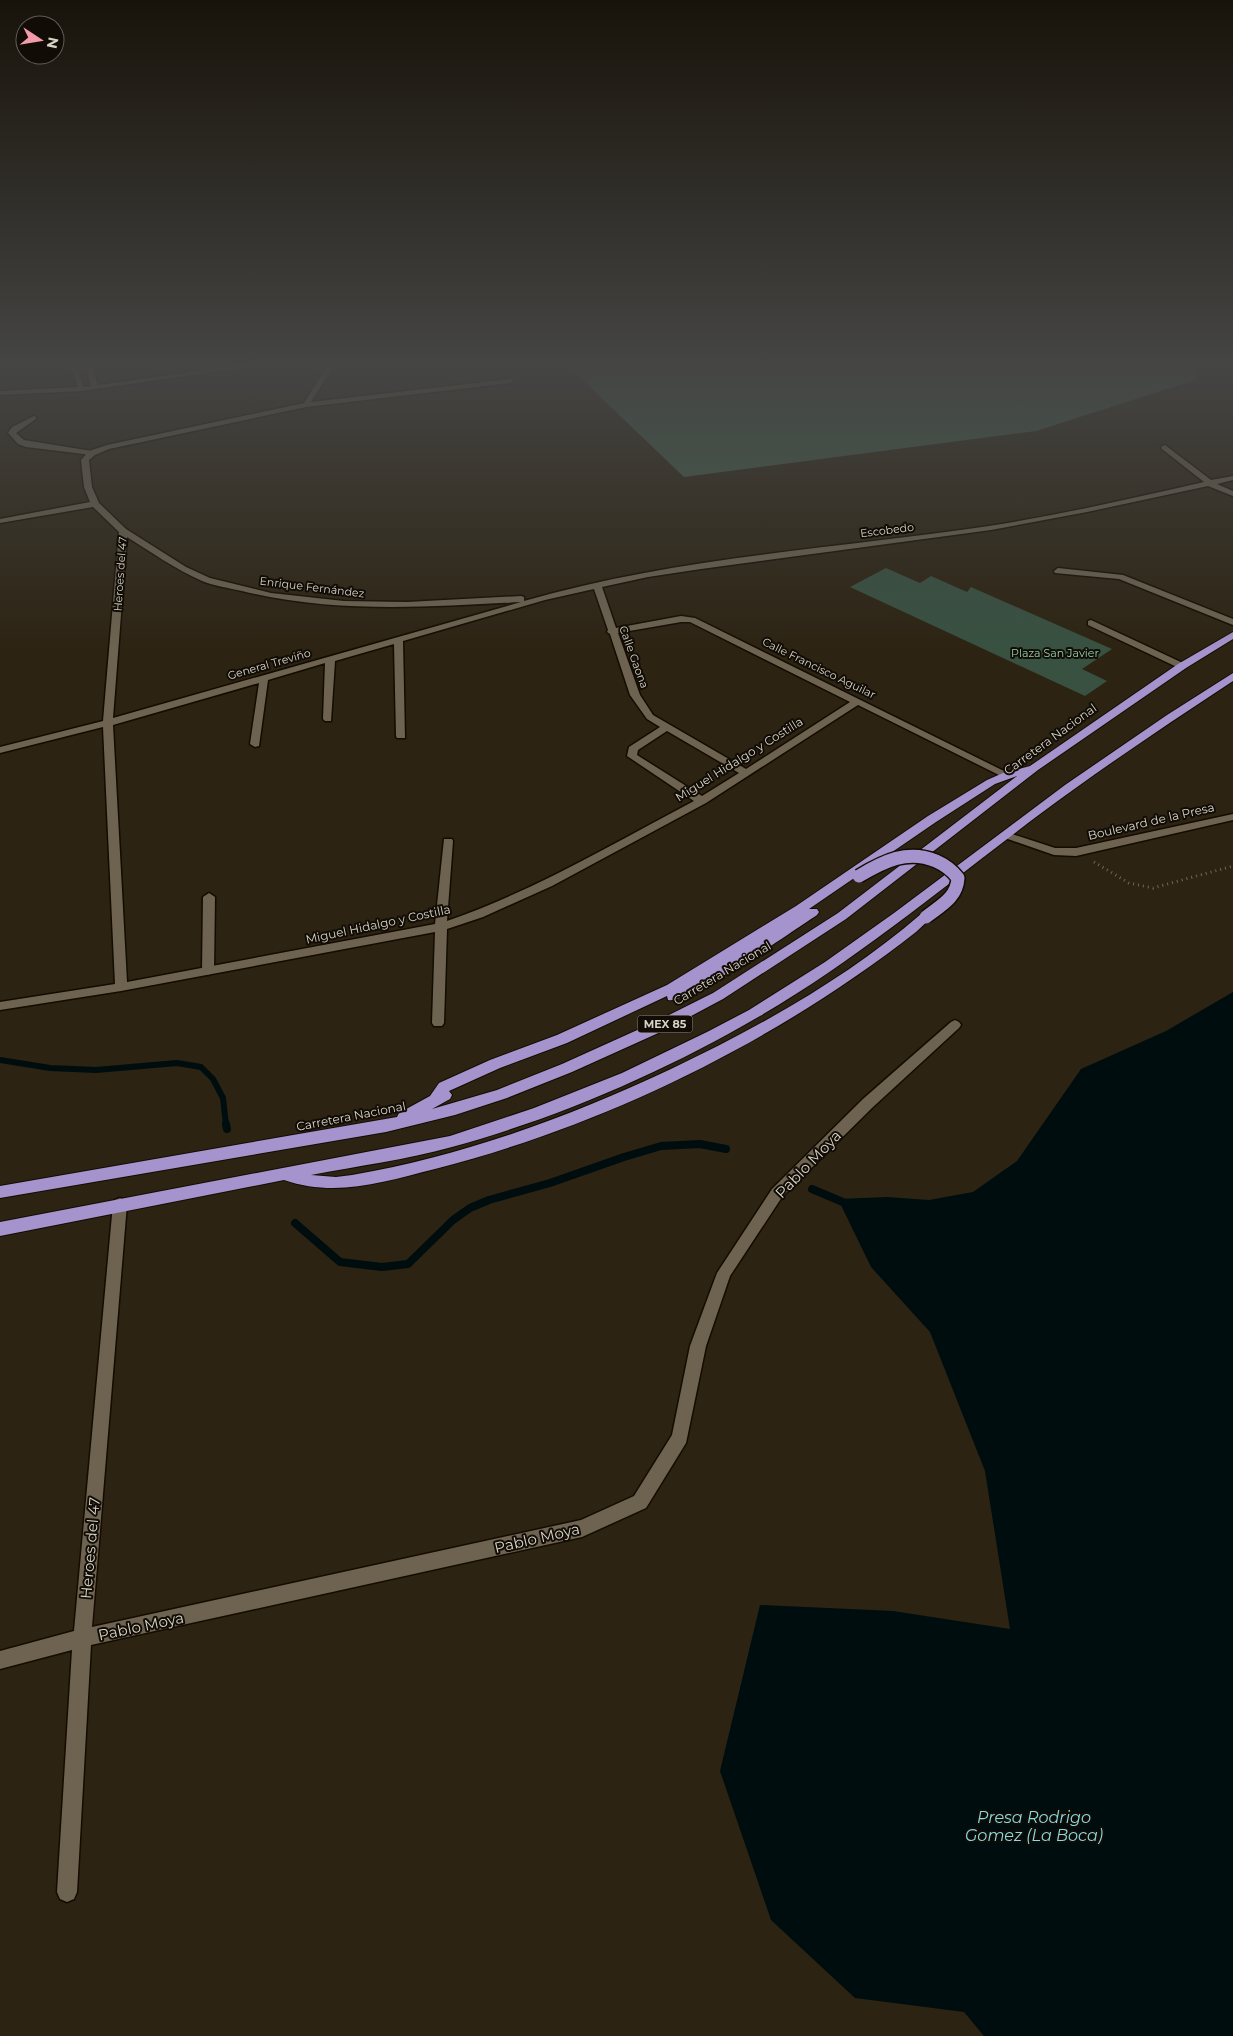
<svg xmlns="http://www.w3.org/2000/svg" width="1233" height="2036" viewBox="0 0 1233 2036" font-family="Montserrat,sans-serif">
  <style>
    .green { fill: #385141 }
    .forest { fill: #43634f }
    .water { fill: #000d0f }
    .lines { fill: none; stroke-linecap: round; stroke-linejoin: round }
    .stream-far1 { stroke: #000d0f; stroke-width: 6 }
    .stream { stroke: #000d0f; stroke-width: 8 }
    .service-casing { stroke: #140c00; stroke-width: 3 }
    .minor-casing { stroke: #140c00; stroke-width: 3 }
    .trunk-casing { stroke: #140c00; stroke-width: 2 }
    .path { stroke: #706859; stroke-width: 3; stroke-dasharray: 1 4; stroke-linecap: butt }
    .service { fill: #6d6350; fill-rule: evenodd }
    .minor { fill: #6d6350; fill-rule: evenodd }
    .trunk { fill: #a493cc; fill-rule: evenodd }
    .trunk-bridge-casing { stroke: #140c00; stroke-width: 16; stroke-linecap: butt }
    .trunk-bridge { stroke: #a493cc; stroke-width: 13 }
    .labels { text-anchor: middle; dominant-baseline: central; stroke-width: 4; stroke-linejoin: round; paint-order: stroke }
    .far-street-label { font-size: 11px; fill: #d8d2c7; stroke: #110d06 }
    .far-park-label { font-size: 11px; fill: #94cfa9; stroke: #110d06 }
    .shield { fill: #110d06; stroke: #9c978d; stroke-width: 1 }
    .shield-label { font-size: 11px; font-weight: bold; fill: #d8d2c7 }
    .street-label { font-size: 12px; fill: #d8d2c7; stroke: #110d06 }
    .near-street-label { font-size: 15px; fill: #d8d2c7; stroke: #110d06 }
    .near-water-label { font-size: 16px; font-style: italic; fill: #8adbe4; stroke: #110d06 }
  </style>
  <rect width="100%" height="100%" fill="#2c2312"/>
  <path class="green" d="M886 568 920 583 931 576 967 592 971 587 1112 649 1082 669 1107 681 1085 696 850 587Z"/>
  <path class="forest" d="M568 366H1198L1195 380 1036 431 684 477Z"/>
  <path class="water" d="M1233 992V2036H984L964 2012 855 1998 771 1920 720 1771 760 1605 893 1611 1010 1629 985 1471 930 1332 871 1267 838 1199 887 1197 929 1200 973 1192 1017 1161 1081 1069 1166 1031Z"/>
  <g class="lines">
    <path class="stream-far1" d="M0 1060 50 1068 96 1070 177 1063 201 1067 213 1079 223 1098 226 1125"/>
    <path class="stream" d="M226 1124 227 1129
      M812 1189 845 1203
      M295 1223 340 1262 382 1267 408 1264 453 1220 470 1208 489 1200 550 1183 624 1157 661 1146 700 1144 726 1149"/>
    <defs>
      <path id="service" d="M34 416 36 417V419L16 433 24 440 92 451 96 453 92 455 26 447 18 444 8 433 12 427Z
        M1058 568 1123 575 1233 619V625L1119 579 1055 573 1054 571Z
        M1091 620 1185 664 1187 666 1185 668H1179L1088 625V621Z
        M1233 814V820L1076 856 1054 855 1002 837 1001 835 1006 832 1055 848H1076Z
        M209 893 215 897 214 971 208 975 202 971 203 897Z"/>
      <path id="minor" d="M70 366H76L84 387 91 386 85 366H91L98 385 234 366H255L82 391 0 395V391L78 387Z
        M327 366H334L311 402 511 379 514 381 511 383 306 407 109 449 95 455 89 460 92 487 99 503 126 529 186 567 210 578 271 593 344 601 407 602 521 596 524 597V601C675 557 834 549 989 526 1061 515 1133 498 1204 482L1162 449 1161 447 1165 445 1211 480 1233 476V480L1217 484 1233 491V496L1208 486 1087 512 991 530 701 569 648 577 602 587 616 628 681 616 695 618 1012 775 1007 778 1003 777 858 705 706 803 552 886 483 917 447 929 444 1023 442 1026H434L432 1023 435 932 121 991 0 1010V1002L115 984 103 727 0 753V747L103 721 119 532 93 507 0 523V519L90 502 84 487 81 460 89 451 107 445 304 403ZM127 537C151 552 175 569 202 581 214 586 229 588 242 591 334 614 428 607 521 602L113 718ZM594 589 608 630 607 632 610 634 630 695 647 719 660 727 629 747 627 756 694 801C614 843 534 891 447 921L453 841 452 839H444L435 924 127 982 113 725 259 683 250 744 255 747 259 746 268 680 325 663 323 719 325 721H331L335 661 394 644 396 736 397 738H405L403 641 545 600ZM681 622H690L850 702 746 769 653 715 640 695 618 633ZM667 731 739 773 702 796 637 755 638 750Z
        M955 1020 959 1022 961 1025 959 1028 873 1107 782 1197 730 1276 706 1346 686 1443 646 1508 582 1537 91 1645 77 1892 74 1899 67 1902 60 1899 57 1892 72 1650 0 1669V1651L74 1631 113 1204 115 1200 120 1198 125 1200 127 1204 92 1627 581 1520 634 1496 672 1435 690 1346 717 1273 772 1189 863 1099 951 1022Z"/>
      <path id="trunk" d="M1233 632V639L1186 668 1038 770 846 919 723 999 665 1030 572 1072 507 1098 455 1115 386 1132 0 1198V1186L397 1117 399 1113 430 1096 439 1083 490 1060 557 1035 667 985 796 906 928 816 987 780 1003 773 1030 766 1178 664ZM1017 776 838 913 713 993 655 1022 562 1064 497 1090 432 1109 450 1099 452 1095 449 1091 500 1068 567 1043 667 996 668 1000C685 1006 796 929 817 915L819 912 817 909H809L936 822 995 784Z
        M1233 673V681C1168 724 1103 767 1040 814 948 883 859 958 760 1016 664 1072 558 1118 452 1147 406 1160 357 1166 311 1175L336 1177 352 1175C463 1156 569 1117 671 1069 759 1027 847 978 921 914H931L932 917 916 932C777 1041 606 1125 435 1169 383 1182 336 1198 284 1180L0 1236V1222L450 1136 534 1108 622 1073 707 1032 749 1010 825 962 894 913 1065 785 1167 715Z"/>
    </defs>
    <use href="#service" class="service-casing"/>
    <use href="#minor" class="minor-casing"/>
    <use href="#trunk" class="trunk-casing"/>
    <path class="path" d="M1094 862 1129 883 1153 888 1233 866"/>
    <use href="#service" class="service"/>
    <use href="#minor" class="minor"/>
    <use href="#trunk" class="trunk"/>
    <defs>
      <path id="trunk-bridge" d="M859 876C884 861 908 849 936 861 945 865 952 870 958 878 957 898 940 906 926 917"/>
    </defs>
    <use href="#trunk-bridge" class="trunk-bridge-casing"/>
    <use href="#trunk-bridge" class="trunk-bridge"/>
  </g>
  <linearGradient id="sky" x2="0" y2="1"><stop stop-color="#18130a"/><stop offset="0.56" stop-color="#454544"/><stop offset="1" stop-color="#454544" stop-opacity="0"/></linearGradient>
  <rect width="1233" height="652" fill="url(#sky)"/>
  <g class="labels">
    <g class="far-street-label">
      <text transform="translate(887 530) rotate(-7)">Escobedo</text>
      <text transform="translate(120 574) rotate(-86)">Heroes del 47</text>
      <text transform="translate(312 587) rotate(7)">Enrique Fernández</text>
      <text transform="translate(634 657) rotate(70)">Calle Gaona</text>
      <text transform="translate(269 664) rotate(-16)">General Treviño</text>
      <text transform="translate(819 668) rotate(26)">Calle Francisco Aguilar</text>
    </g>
    <g class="far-park-label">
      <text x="1055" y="653">Plaza San Javier</text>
    </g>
    <rect class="shield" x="637.5" y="1015.5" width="55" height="17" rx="4"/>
    <g class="shield-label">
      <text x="665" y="1024">MEX 85</text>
    </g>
    <g class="street-label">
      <text transform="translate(1050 739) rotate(-36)">Carretera Nacional</text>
      <text transform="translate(739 759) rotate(-32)">Miguel Hidalgo y Costilla</text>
      <text transform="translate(1151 821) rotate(-13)">Boulevard de la Presa</text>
      <text transform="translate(378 924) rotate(-12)">Miguel Hidalgo y Costilla</text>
      <text transform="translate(722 973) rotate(-31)">Carretera Nacional</text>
      <text transform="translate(351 1116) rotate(-11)">Carretera Nacional</text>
    </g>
    <g class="near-street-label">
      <text transform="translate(808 1164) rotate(-46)">Pablo Moya</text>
      <text transform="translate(537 1538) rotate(-13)">Pablo Moya</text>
      <text transform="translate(90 1548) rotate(-85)">Heroes del 47</text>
      <text transform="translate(141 1626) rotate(-12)">Pablo Moya</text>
    </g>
    <g class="near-water-label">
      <text x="1034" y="1817">Presa Rodrigo<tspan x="1034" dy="18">Gomez (La Boca)</tspan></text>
    </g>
  </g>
  <g transform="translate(40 40) rotate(102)"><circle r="24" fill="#110d06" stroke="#615c53"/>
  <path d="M0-4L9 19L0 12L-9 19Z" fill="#f39aab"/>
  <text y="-8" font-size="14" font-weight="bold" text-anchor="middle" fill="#d8d2c7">N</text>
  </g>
</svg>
